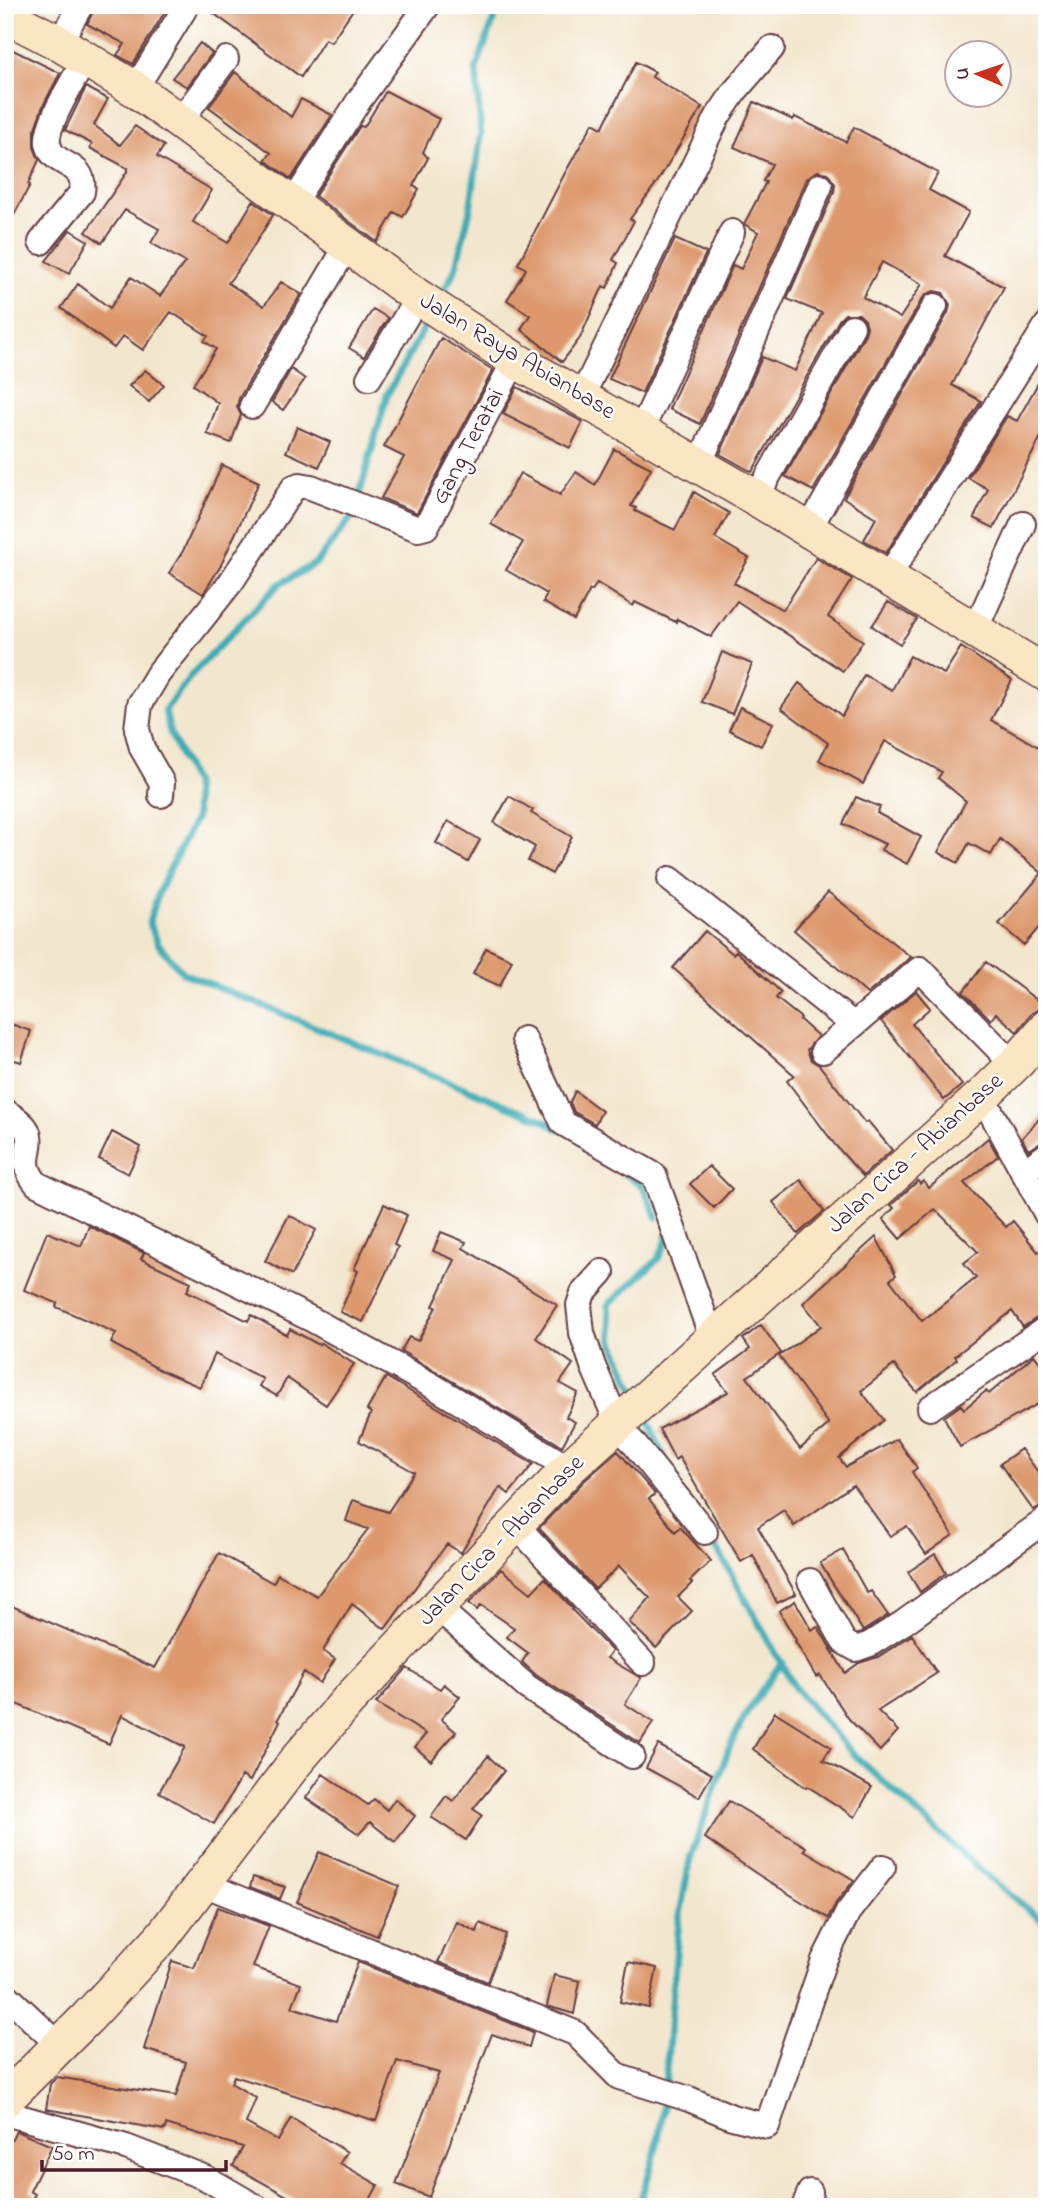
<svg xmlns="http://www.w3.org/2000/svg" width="1052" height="2212" viewBox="0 0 1052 2212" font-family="'Indie Flower',sans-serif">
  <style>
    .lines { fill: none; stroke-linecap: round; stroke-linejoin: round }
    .stream { stroke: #3bacb5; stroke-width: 7 }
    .building { fill: #dd996d; fill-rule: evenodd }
    .street-casing { stroke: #633d43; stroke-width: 28 }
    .secondary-casing { stroke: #633d43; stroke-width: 38 }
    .street { stroke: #fff; stroke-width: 24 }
    .secondary { stroke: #fbe6c4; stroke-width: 35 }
    .labels { text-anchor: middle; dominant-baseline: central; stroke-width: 5; stroke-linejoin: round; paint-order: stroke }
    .street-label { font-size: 24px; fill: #4a1f2b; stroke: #fff }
  </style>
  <rect width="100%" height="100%" fill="#fff"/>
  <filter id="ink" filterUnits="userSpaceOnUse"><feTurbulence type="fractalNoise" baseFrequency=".0143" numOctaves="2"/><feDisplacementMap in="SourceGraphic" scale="14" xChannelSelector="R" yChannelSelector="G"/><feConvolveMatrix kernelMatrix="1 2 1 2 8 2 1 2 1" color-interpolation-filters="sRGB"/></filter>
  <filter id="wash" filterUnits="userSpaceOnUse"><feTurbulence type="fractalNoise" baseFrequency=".00686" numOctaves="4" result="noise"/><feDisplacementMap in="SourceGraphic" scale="28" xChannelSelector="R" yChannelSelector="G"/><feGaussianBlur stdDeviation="1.57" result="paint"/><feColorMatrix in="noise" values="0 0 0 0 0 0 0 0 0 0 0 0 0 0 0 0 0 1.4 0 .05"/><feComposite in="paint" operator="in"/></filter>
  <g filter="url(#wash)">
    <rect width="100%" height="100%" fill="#f3e6ce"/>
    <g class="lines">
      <path class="stream" d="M440 298 455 270 470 210 481 133 476 69 499 5
        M431 315 387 395 354 514 316 563 278 585 193 673 165 710 170 733 194 783 196 817 159 891 149 923 159 945 183 973 545 1121 557 1129
        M605 1161 642 1185 657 1217
        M637 1395 613 1342 608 1305 658 1259 667 1240 666 1237
        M644 1412 664 1457 677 1480
        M710 1536 795 1688 852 1753 979 1869 1047 1925
        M665 2086 679 1920 690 1859 729 1748 747 1712 782 1662
        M637 2207C652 2171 661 2136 664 2097"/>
    </g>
    <g id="blocks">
      <path class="building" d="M96 5H169L133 64 117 55 125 44 87 24Z
        M202 5H356L331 42 325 39 301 77Z
        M200 43 212 53 187 87 172 78Z
        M13 50 60 73 43 106 34 131V147L39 160 28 184 30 185 5 232V66Z
        M636 62 655 72 652 77 702 107 658 181 630 219 634 221 613 260 618 263 607 288 603 286 580 338 562 362 521 329 530 315 507 300 526 269 518 264 565 173 593 123 602 128Z
        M235 72 291 117 301 99 332 115 291 179 265 160 271 153 209 107Z
        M86 87 108 99 94 125 120 145 135 126 164 146 157 157 212 190 193 222 228 243 253 201 273 215 243 263 228 283 264 306 281 282 301 294 239 398 237 407 241 415 231 443 207 434 218 403 193 385 216 349 204 341 208 336 171 312 143 350 123 336 114 348 61 308 78 284 110 308 131 277 160 296 185 262 151 243 159 229 125 210 102 243 86 232 127 172V168L90 148 92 144 65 130Z
        M386 91 439 119 423 152 428 158 413 186 419 189 403 217 394 212 377 242 315 196 360 126 364 127Z
        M754 102 793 120 795 117 846 142 854 127 938 173 929 190 969 212 945 256 1004 287 952 385 981 401 886 553 864 540 876 518 844 498 948 313 950 305 943 293 934 291 927 294 922 299 813 491 785 476 865 334 867 327 865 320 859 314H845L839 320 752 472 720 454 762 357 795 371 822 313 787 299 834 192 835 184 827 173 818 171 811 175 806 180 700 424 669 409 733 265 741 269 758 232 744 224 766 182 763 181 772 164 734 147ZM882 262 922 284 900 318 863 297Z
        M70 230 88 241 69 274 46 261Z
        M675 239 706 253 642 393 609 379Z
        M373 309 388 318 364 357 349 348Z
        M441 338 493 370 417 513 381 498 404 457 384 447Z
        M1047 367V425L994 528 974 518 988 489 968 478 1007 416 1017 421Z
        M291 369 305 379 283 410 272 402Z
        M145 370 164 385 149 402 129 386Z
        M517 387 583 422 570 448 503 414Z
        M297 427 330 442 319 467 286 452Z
        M614 449 651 468 631 506 636 508 635 511 675 530 694 492 729 513 715 538 749 558 734 583 783 610 816 558 852 579 828 617 863 641 843 671 737 601 711 637 677 619 676 622 635 602 633 606 597 583 592 591 590 590 574 620 543 602 547 594 506 570 523 542 491 524 520 473 560 495 576 472 595 485Z
        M222 465 259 482 220 567 203 594 169 573 183 551Z
        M888 602 917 619 900 644 872 626Z
        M961 647 1012 680 991 720 1047 752V918L1024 945 999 924 1042 873 1000 839 991 855 969 843 958 863 938 852 966 801 938 778 942 772 885 741 863 784 819 760 828 743 781 708 799 683 842 716 864 675 892 690 910 656 944 674Z
        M722 652 752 664 732 714 702 702Z
        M740 707 773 723 761 746 729 730Z
        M509 796 533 810 531 813 572 837 552 874 528 861 535 847 494 823Z
        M856 797 880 807 877 813 921 837 907 864 881 850 885 844 843 824Z
        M448 821 480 840 468 862 436 843Z
        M828 892 911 957 867 994 794 930Z
        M705 931 733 954 736 951 781 992 776 998 801 1018 800 1020 818 1036 807 1050 811 1060 819 1065 865 1123 868 1121 892 1150 863 1176 836 1146 787 1081 794 1075 673 968Z
        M486 948 512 960 500 986 473 974Z
        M986 962 1045 1006 1032 1013 1017 1032 996 1013 991 1020 963 992Z
        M916 991 930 1008 912 1024 962 1085 944 1100 881 1021Z
        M5 1022 31 1031 21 1062 5 1057Z
        M575 1091 602 1111 595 1124 574 1112 570 1102Z
        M1047 1110V1140L1028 1150 1022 1138Z
        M112 1132 141 1147 128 1174 99 1159Z
        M988 1138 998 1156 964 1183 1006 1227 1013 1221 1038 1252 1047 1247V1311L1023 1327 1012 1311 955 1356 957 1359 917 1392 894 1365 861 1391 884 1420 839 1458 846 1467 897 1439 917 1468 912 1472 953 1535 926 1554 907 1526 890 1536 853 1485 794 1526 784 1510 758 1527 796 1594 777 1603 753 1555 741 1562 679 1457 675 1460 659 1429 728 1392 715 1375 750 1349 743 1339 761 1325 781 1353 747 1377 800 1449 829 1424 779 1356 821 1326 803 1303 876 1237 896 1275 890 1280 922 1321 976 1278 964 1263 978 1252 935 1209 900 1239 883 1219 894 1208 891 1205 918 1181 920 1184 923 1181 929 1188Z
        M709 1166 732 1189 714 1208 690 1184Z
        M801 1180 824 1211 798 1234 773 1202Z
        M384 1204 407 1215 394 1245 398 1247 363 1322 340 1312 358 1271 354 1269Z
        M289 1215 316 1230 292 1275 265 1261Z
        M89 1226 144 1253 141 1259 191 1282 187 1291 248 1321 251 1315 287 1335 290 1329 319 1345 321 1343 354 1364 326 1405 287 1378 277 1396 259 1386 263 1379 215 1354 200 1387 160 1370 111 1343 116 1333 56 1307 57 1303 24 1290 47 1232 81 1246Z
        M441 1232 466 1242 463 1248 557 1305 536 1338 573 1364 560 1383 578 1393 566 1417 575 1422 562 1446 401 1351 409 1337 418 1341 436 1307 433 1306 455 1260 433 1251Z
        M1034 1355 1047 1371V1399L960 1447 944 1417 961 1405 964 1409 986 1391 989 1394Z
        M386 1377 533 1464 509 1494 500 1487 461 1553 447 1544 385 1629 352 1604 323 1651 335 1659 320 1683 304 1672 278 1719 280 1721 250 1781 242 1776 214 1824 159 1792 185 1747 122 1715 109 1744 5 1699V1603L155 1668 219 1553 273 1583 278 1574 317 1596 368 1529 346 1521 353 1500 388 1512 414 1472 359 1441 371 1413 367 1410Z
        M1021 1449 1047 1484V1504L1033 1510 1000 1464Z
        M618 1451 655 1494 649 1499 675 1532 680 1527 711 1561 690 1581 692 1583 678 1597 692 1611 656 1648 629 1622 650 1598 619 1566 595 1589 539 1528 583 1482Z
        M843 1550 867 1593 871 1591 888 1615 863 1631 820 1563Z
        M935 1554 946 1573 920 1592 908 1572Z
        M501 1569 531 1593 545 1578 573 1609 572 1610 612 1651 607 1658 641 1678 625 1704 653 1722 640 1743 536 1675 522 1662 528 1653 507 1637 514 1628 481 1605 477 1610 469 1603Z
        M795 1601 812 1630 818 1627 845 1673 859 1663 878 1657 912 1635 937 1673 878 1711 898 1731 880 1751 849 1719 820 1675 816 1677 795 1641 796 1640 779 1611Z
        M407 1668 440 1689 444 1684 460 1697 441 1719 456 1732 431 1761 415 1747 426 1734 376 1703Z
        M775 1712 831 1747 823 1760 872 1787 855 1817 807 1786 806 1788 753 1749Z
        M658 1745 712 1774 699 1797 646 1768Z
        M488 1756 504 1771 473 1809 482 1815 466 1840 431 1817 446 1796 453 1801Z
        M323 1774 368 1805 374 1799 387 1810 395 1799 415 1816 395 1842 370 1822 359 1834 306 1798Z
        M729 1801 781 1832 806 1847 804 1850 854 1880 836 1903 828 1918 757 1874 705 1838Z
        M319 1852 399 1886 377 1936 297 1902Z
        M253 1877 285 1887 280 1899 250 1887Z
        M218 1907 269 1926 253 1967 301 1984 292 2007 336 2021 358 1962 533 2032 529 2047 492 2034 429 2197 396 2184 439 2073 397 2061 376 2121 234 2076 231 2083 256 2098 246 2123 278 2141 291 2118 347 2152 340 2163 378 2185 366 2207H290L294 2200 233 2166 243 2147 166 2124 165 2130 46 2109 50 2084 57 2077 176 2096 186 2062 144 2049 172 1961 194 1968Z
        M457 1922 477 1932 480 1923 506 1934 488 1982 438 1962Z
        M628 1962 657 1968 649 2008 620 2002Z
        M554 1975 580 1981 574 2014 547 2006Z
        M16 2131 52 2146 30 2191 35 2194 27 2207H5V2154Z"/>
    </g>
  </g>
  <g filter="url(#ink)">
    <use href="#blocks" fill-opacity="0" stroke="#633d43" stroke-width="2"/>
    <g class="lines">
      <defs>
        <path id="street" d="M59 43 81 5
          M135 89 187 5
          M180 121 226 59
          M293 203 360 99 428 5
          M41 242 82 192C87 159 52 169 48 143 45 124 76 77 85 59
          M369 378 418 297
          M581 398 718 116 735 91 772 48
          M252 406 347 246
          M641 431 732 232
          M699 465 820 186
          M756 498 852 327
          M809 529 935 306
          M888 577 1047 325
          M975 630 1023 524
          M161 795 162 783 142 748 137 729 140 704 158 674 231 582 294 487 300 485 311 487 418 529 426 527 515 360
          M670 879 854 1025
          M524 1039 563 1123 654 1175 712 1338
          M823 1051 920 969 1014 1065
          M982 1096 1047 1215
          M5 1111C12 1117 23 1122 27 1130 36 1150 16 1160 37 1184L311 1319 433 1386 569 1468
          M1023 1172 1047 1155
          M602 1272 583 1293 579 1305 582 1333 593 1366 618 1424 705 1532
          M930 1408 1047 1328
          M516 1525 643 1663
          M810 1581 844 1642 856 1649 870 1644 903 1623 1047 1519
          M438 1608 527 1687 632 1756
          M201 1883 575 2033 619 2077 689 2099 732 2117 767 2126 824 1960 848 1912 883 1867
          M5 1994 59 2045
          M5 2113 126 2147 206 2178 256 2207
          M804 2207 810 2192"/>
        <path id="secondary" d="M5 15 59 43 135 89 418 297 515 360 756 498 1047 674
          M5 2100 88 2017 162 1937 297 1760 347 1702 569 1468 982 1096 1018 1061 1047 1027"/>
      </defs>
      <use href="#street" class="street-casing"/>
      <use href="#secondary" class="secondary-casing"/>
      <use href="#street" class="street"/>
      <use href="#secondary" class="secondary"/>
    </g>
  </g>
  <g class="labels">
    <g class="street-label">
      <text transform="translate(517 357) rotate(31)">Jalan Raya Abianbase</text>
      <text transform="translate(469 447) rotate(-62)">Gang Teratai</text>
      <text transform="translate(916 1154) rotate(-42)">Jalan Cica - Abianbase</text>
      <text transform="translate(502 1541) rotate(-46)">Jalan Cica - Abianbase</text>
    </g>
  </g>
  <rect width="1052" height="2212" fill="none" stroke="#fff" stroke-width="28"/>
  <g transform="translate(978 74) rotate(272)"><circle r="33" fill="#ffffff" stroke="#b7a5aa" stroke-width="2"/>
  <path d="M0-5L12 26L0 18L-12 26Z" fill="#c8321e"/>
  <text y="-10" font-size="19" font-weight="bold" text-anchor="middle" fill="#4a1f2b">U</text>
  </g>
  <path d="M42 2160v10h184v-10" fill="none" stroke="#4a1f2b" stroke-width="3.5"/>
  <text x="52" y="2160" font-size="21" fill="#4a1f2b" stroke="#ffffff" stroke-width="5" paint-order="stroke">50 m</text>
</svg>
